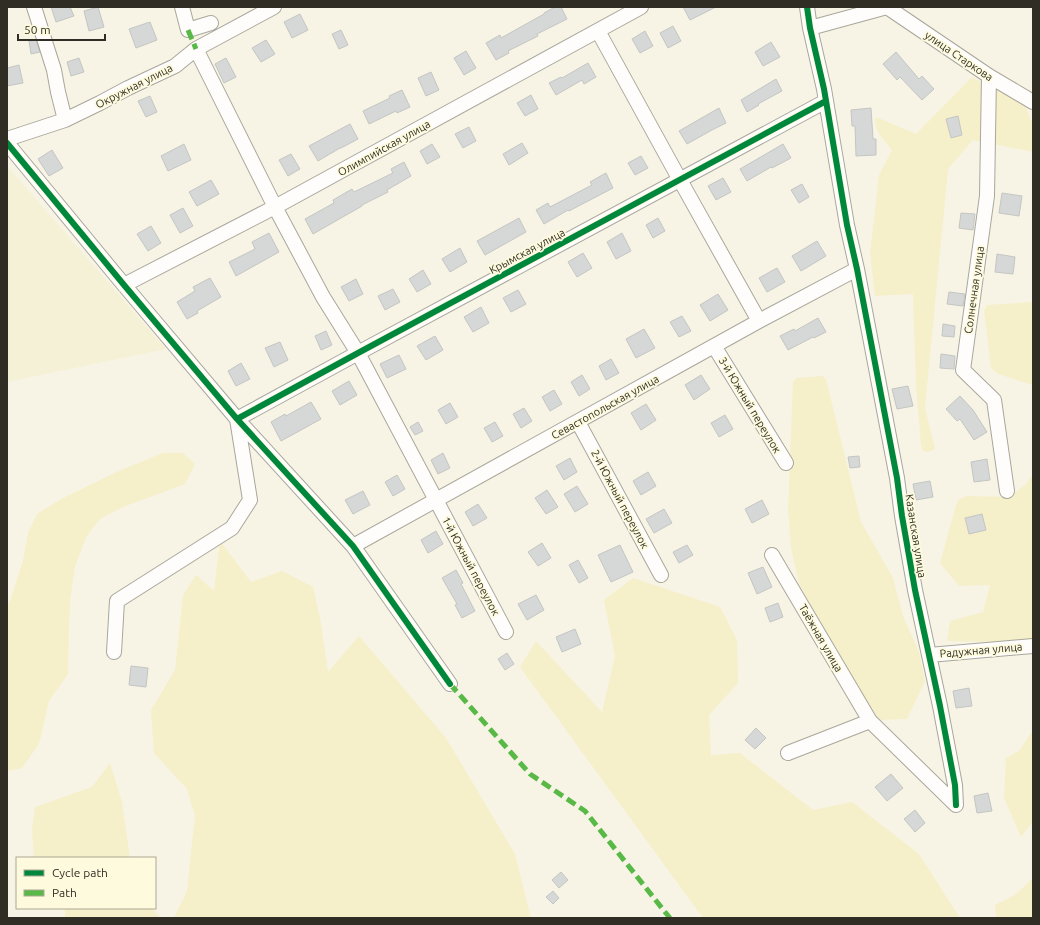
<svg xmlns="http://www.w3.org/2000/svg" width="1040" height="925" viewBox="0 0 1040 925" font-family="Ubuntu,sans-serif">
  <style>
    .built { fill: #f5f1d6 }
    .green { fill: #f5efca }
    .building { fill: #d5d8d6; stroke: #c4c6c3 }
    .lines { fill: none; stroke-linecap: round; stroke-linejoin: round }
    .minor-casing { stroke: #a9a79b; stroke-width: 16 }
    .minor { stroke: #fefdfb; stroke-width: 14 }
    .quiet { stroke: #58b947; stroke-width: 5; stroke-dasharray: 10 5; stroke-linecap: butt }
    .cycleway-casing { stroke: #fefade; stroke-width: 8 }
    .cycleway { stroke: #00873e; stroke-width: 6 }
    .labels { text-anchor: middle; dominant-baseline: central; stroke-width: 3.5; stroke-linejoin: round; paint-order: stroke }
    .street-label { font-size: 11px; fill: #302e24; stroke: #fefade }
  </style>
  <rect width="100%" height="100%" fill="#f7f4e5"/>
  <path class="built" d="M7 166 166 349 7 382Z"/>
  <path class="green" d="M972 77 1025 105 1031 121H1033V152L973 140 948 169 925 408 935 449 928 452 923 451 921 445 916 387 913 294 875 296 870 253 879 175 892 150C885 141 872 129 876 117L916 134Z
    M1033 302V385L998 374 991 368 984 310 987 305Z
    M823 376 826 379 861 522 893 578 903 616 919 652 925 681 907 719 876 720 853 677 820 622 799 584 791 547 788 509 793 382 796 378Z
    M163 453H183L195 464 185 484 123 507 100 519 86 537 75 566 70 601 69 628 68 674 49 701 39 744 22 768 7 771V606L10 601 23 561 28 533 37 514 61 499 121 470Z
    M1033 474V649L1031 639 994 642 947 641 950 621 983 612 990 585 959 586 940 563 956 505 959 499 967 496 1009 497 1026 484Z
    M220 541 251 582 282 571 313 587 320 618 328 672 359 636 446 738 515 854 531 918H174L187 891 192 842 195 816 187 789 154 753 151 710 175 670 183 595 196 575 214 591Z
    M633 578 720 607 737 640 738 683 709 715 711 755 740 753 813 810 852 802 919 854 960 918H703L520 667 536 641 602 712 615 656 604 600Z
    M1033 730V822L1021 837 1004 798 1006 758 1019 751Z
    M110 763 122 802 130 858H34L32 830 35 807 92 787Z
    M1033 878V918H996L995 905 1015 895Z
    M65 908H151L161 918H65Z"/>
  <path class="building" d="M51 7H70L74 16 56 22Z
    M98 7 104 27 89 31 84 11Z
    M555 7H561L567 19 537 34 538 36 508 51 509 53 496 60 486 43 500 35 501 38 544 14V13Z
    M683 7H716L690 20Z
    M300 14 308 30 292 38 284 22Z
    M150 22 157 40 136 48 129 29Z
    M673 26 681 41 668 48 660 33Z
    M341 30 348 45 339 49 332 34Z
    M645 31 653 46 640 53 632 39Z
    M36 40 40 52 31 54 29 41Z
    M266 40 275 54 261 62 252 48Z
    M771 42 780 57 763 66 755 52Z
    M466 51 476 68 464 75 454 58Z
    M896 52 919 79 922 76 934 89 922 100 900 77 897 80 883 64Z
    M79 58 84 72 71 76 67 62Z
    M226 58 236 77 224 83 215 64Z
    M588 63 596 77 584 84 582 80 556 95 549 83 561 77 562 78Z
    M19 65 23 83 7 86V68Z
    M431 72 439 90 426 96 418 78Z
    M776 79 782 91 758 104 759 105 747 112 741 100Z
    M402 90 410 107 397 113 396 111 369 124 363 111 390 98 389 96Z
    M531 95 538 109 525 116 517 103Z
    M150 96 157 112 146 117 138 101Z
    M719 108 726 123 712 130 687 144 679 131Z
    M871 108 873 139H876V155L856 156 855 126H852L851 110Z
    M958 116 962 135 951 138 946 119Z
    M350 124 358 139 341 148H340L318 161 309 146Z
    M469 127 476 141 463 148 455 134Z
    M522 143 528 153 509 165 503 154Z
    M184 144 191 160 168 171 161 156Z
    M432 144 440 157 427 164 420 151Z
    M783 144 791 158 772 168 771 167 747 181 740 169Z
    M52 150 63 168 49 176 38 159Z
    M291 154 300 169 288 176 279 160Z
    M641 156 648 168 635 175 628 163Z
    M404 162 411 176 387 190 388 192 362 205V206L313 234 305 219 334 203 333 200 352 189 354 192 393 173 391 169Z
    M606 173 613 188 569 211 568 210 544 224 536 210 548 203 550 207 592 185 590 182Z
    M723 178 731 192 716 200 708 186Z
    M211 180 219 194 197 206 189 192Z
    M802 184 809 197 799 203 791 190Z
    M1002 193 1022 196 1019 216 999 213Z
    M183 208 193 226 180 233 170 215Z
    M961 213 975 214 973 230 959 228Z
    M519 218 526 232 485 255 477 241Z
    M658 218 665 231 653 238 646 225Z
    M151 226 161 243 148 251 137 234Z
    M269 233 279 252 236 276 229 262 255 249 252 242Z
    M622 233 631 251 616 259 607 242Z
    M817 241 826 256 801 271 792 256Z
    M460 248 467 262 450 272 442 259Z
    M583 253 592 268 577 277 568 262Z
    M997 254 1015 257 1013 274 995 272Z
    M777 268 785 282 767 292 759 278Z
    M423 270 431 284 417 292 409 279Z
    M210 278 221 297 197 311 198 313 187 319 177 302 195 291 193 287Z
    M356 279 363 294 349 301 341 287Z
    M393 289 400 302 385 310 378 296Z
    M518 290 526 304 511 312 503 298Z
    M949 292 965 294 963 306 947 304Z
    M718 294 728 310 710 321 700 305Z
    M481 307 489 323 473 332 464 317Z
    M682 316 691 331 679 337 670 322Z
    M818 318 826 332 814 338 813 337 788 350 780 336 794 329 795 331Z
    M943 324 955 326 954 337 942 336Z
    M644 329 655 348 636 358 626 339Z
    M326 331 332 345 321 350 315 336Z
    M435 336 443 350 426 360 417 346Z
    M280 342 288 360 274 367 265 348Z
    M941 354 955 356 954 369 940 368Z
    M399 355 406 369 387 378 380 364Z
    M611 359 619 373 606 380 599 366Z
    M241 363 250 379 236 386 228 371Z
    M582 375 590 389 579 396 571 382Z
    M701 375 710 389 694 400 685 385Z
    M349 381 357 395 340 405 332 391Z
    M908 386 913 406 897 409 892 389Z
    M554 390 562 404 550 411 542 397Z
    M960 396 973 410 987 432 974 440 960 419 957 421 946 409Z
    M311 402 321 419 281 441 271 422 285 414 286 416Z
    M450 403 458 417 446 424 438 410Z
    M646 404 656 420 641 430 631 413Z
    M524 408 532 421 521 428 513 414Z
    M725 415 733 429 719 437 711 423Z
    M418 422 423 431 415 435 410 427Z
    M495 422 503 436 492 442 484 428Z
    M443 453 450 468 438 474 431 460Z
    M859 456 860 467 850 468 848 457Z
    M570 458 577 472 564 480 556 466Z
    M987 459 990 480 974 482 971 462Z
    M648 472 656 486 641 495 633 481Z
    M397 475 405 489 393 496 385 482Z
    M930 481 933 497 916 500 913 484Z
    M577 486 588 504 575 512 564 494Z
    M547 490 558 507 546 514 535 498Z
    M363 491 370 505 353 514 345 500Z
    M762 500 769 514 752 523 745 509Z
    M478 504 487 518 473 526 465 512Z
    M664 509 672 523 654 533 646 519Z
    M982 514 986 530 969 534 965 518Z
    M436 531 443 544 428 553 421 540Z
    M542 543 551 558 538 566 528 552Z
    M620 545 633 572 611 582 598 555Z
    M687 545 693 555 679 563 673 552Z
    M578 560 588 578 579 583 569 565Z
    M763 567 772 587 757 594 748 573Z
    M456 570 463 583 461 584 475 611 462 618 455 605 457 604 442 578Z
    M536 595 544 610 527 620 518 604Z
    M778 603 783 617 770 622 765 608Z
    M575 629 581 644 562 652 556 637Z
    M507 653 514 664 505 670 498 659Z
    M131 666 148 668 146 687 129 685Z
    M969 688 972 706 956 708 953 691Z
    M756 728 766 738 755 749 745 740Z
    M891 774 903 788 887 801 875 787Z
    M988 793 992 811 977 813 974 796Z
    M915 810 925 823 915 832 904 819Z
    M561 872 568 880 559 888 552 880Z
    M553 891 559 898 553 904 546 897Z"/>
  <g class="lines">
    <defs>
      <path id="minor" d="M34 7 54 70 58 92 65 120
        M182 7 188 30 211 23
        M807 7 810 28 824 89 847 225 857 269 897 478 902 516 915 590 940 706 955 785 956 805
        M887 7 989 76 1033 102
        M810 28 887 7
        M598 31 680 180 759 321
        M196 49 275 207 323 297 358 353 506 632
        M989 76 987 196 963 370 994 400 1007 491
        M7 139 65 120 100 103 128 88 175 66 196 49 274 7
        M7 143 124 285 237 419 353 546 450 684
        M124 285 275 207 641 7
        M714 346 786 463
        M578 422 661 575
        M353 546 759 321 857 269
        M772 555 870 721 788 753
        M114 652 117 601 232 528 250 500 237 419 358 353 826 101
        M929 655 1033 646
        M870 721 956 805"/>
    </defs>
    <use href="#minor" class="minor-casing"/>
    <use href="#minor" class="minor"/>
    <path class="quiet" d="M188 30 196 49
      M450 684 530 774 585 811 665 912 670 918"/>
    <defs>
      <path id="cycleway" d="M807 7 810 28 824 89 847 225 857 269 897 478 902 516 915 590 940 706 955 785 956 805
        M7 143 124 285 237 419 353 546 450 684
        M237 419 358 353 826 101"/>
    </defs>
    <use href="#cycleway" class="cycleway-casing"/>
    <use href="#cycleway" class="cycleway"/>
  </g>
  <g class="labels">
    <g class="street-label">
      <text transform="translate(959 56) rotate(34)">улица Старкова</text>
      <text transform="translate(134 86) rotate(-27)">Окружная улица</text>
      <text transform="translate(384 148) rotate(-29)">Олимпийская улица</text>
      <text transform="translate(527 251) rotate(-28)">Крымская улица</text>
      <text transform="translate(974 290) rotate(-82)">Солнечная улица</text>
      <text transform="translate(750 405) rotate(59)">3-й Южный переулок</text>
      <text transform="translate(605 407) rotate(-29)">Севастопольская улица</text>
      <text transform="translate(620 499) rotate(62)">2-й Южный переулок</text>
      <text transform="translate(916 536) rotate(81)">Казанская улица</text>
      <text transform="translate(471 566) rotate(62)">1-й Южный переулок</text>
      <text transform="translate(821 638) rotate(60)">Таёжная улица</text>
      <text transform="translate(981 650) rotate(-5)">Радужная улица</text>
    </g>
  </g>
  <rect width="1040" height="925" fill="none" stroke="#302e24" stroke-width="16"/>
  <rect x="16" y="857" width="140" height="52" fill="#fefade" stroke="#aca894"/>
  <rect x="24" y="870" width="20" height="6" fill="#00873e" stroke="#aca894"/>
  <text x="52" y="877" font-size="12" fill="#302e24">Cycle path</text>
  <rect x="24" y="890" width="20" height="6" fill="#58b947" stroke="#aca894"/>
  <text x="52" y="897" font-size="12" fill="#302e24">Path</text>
  <path d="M18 34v6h87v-6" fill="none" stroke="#302e24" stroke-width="2"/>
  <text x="24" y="34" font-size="12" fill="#302e24" stroke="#fefade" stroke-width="3" paint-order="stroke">50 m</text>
</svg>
